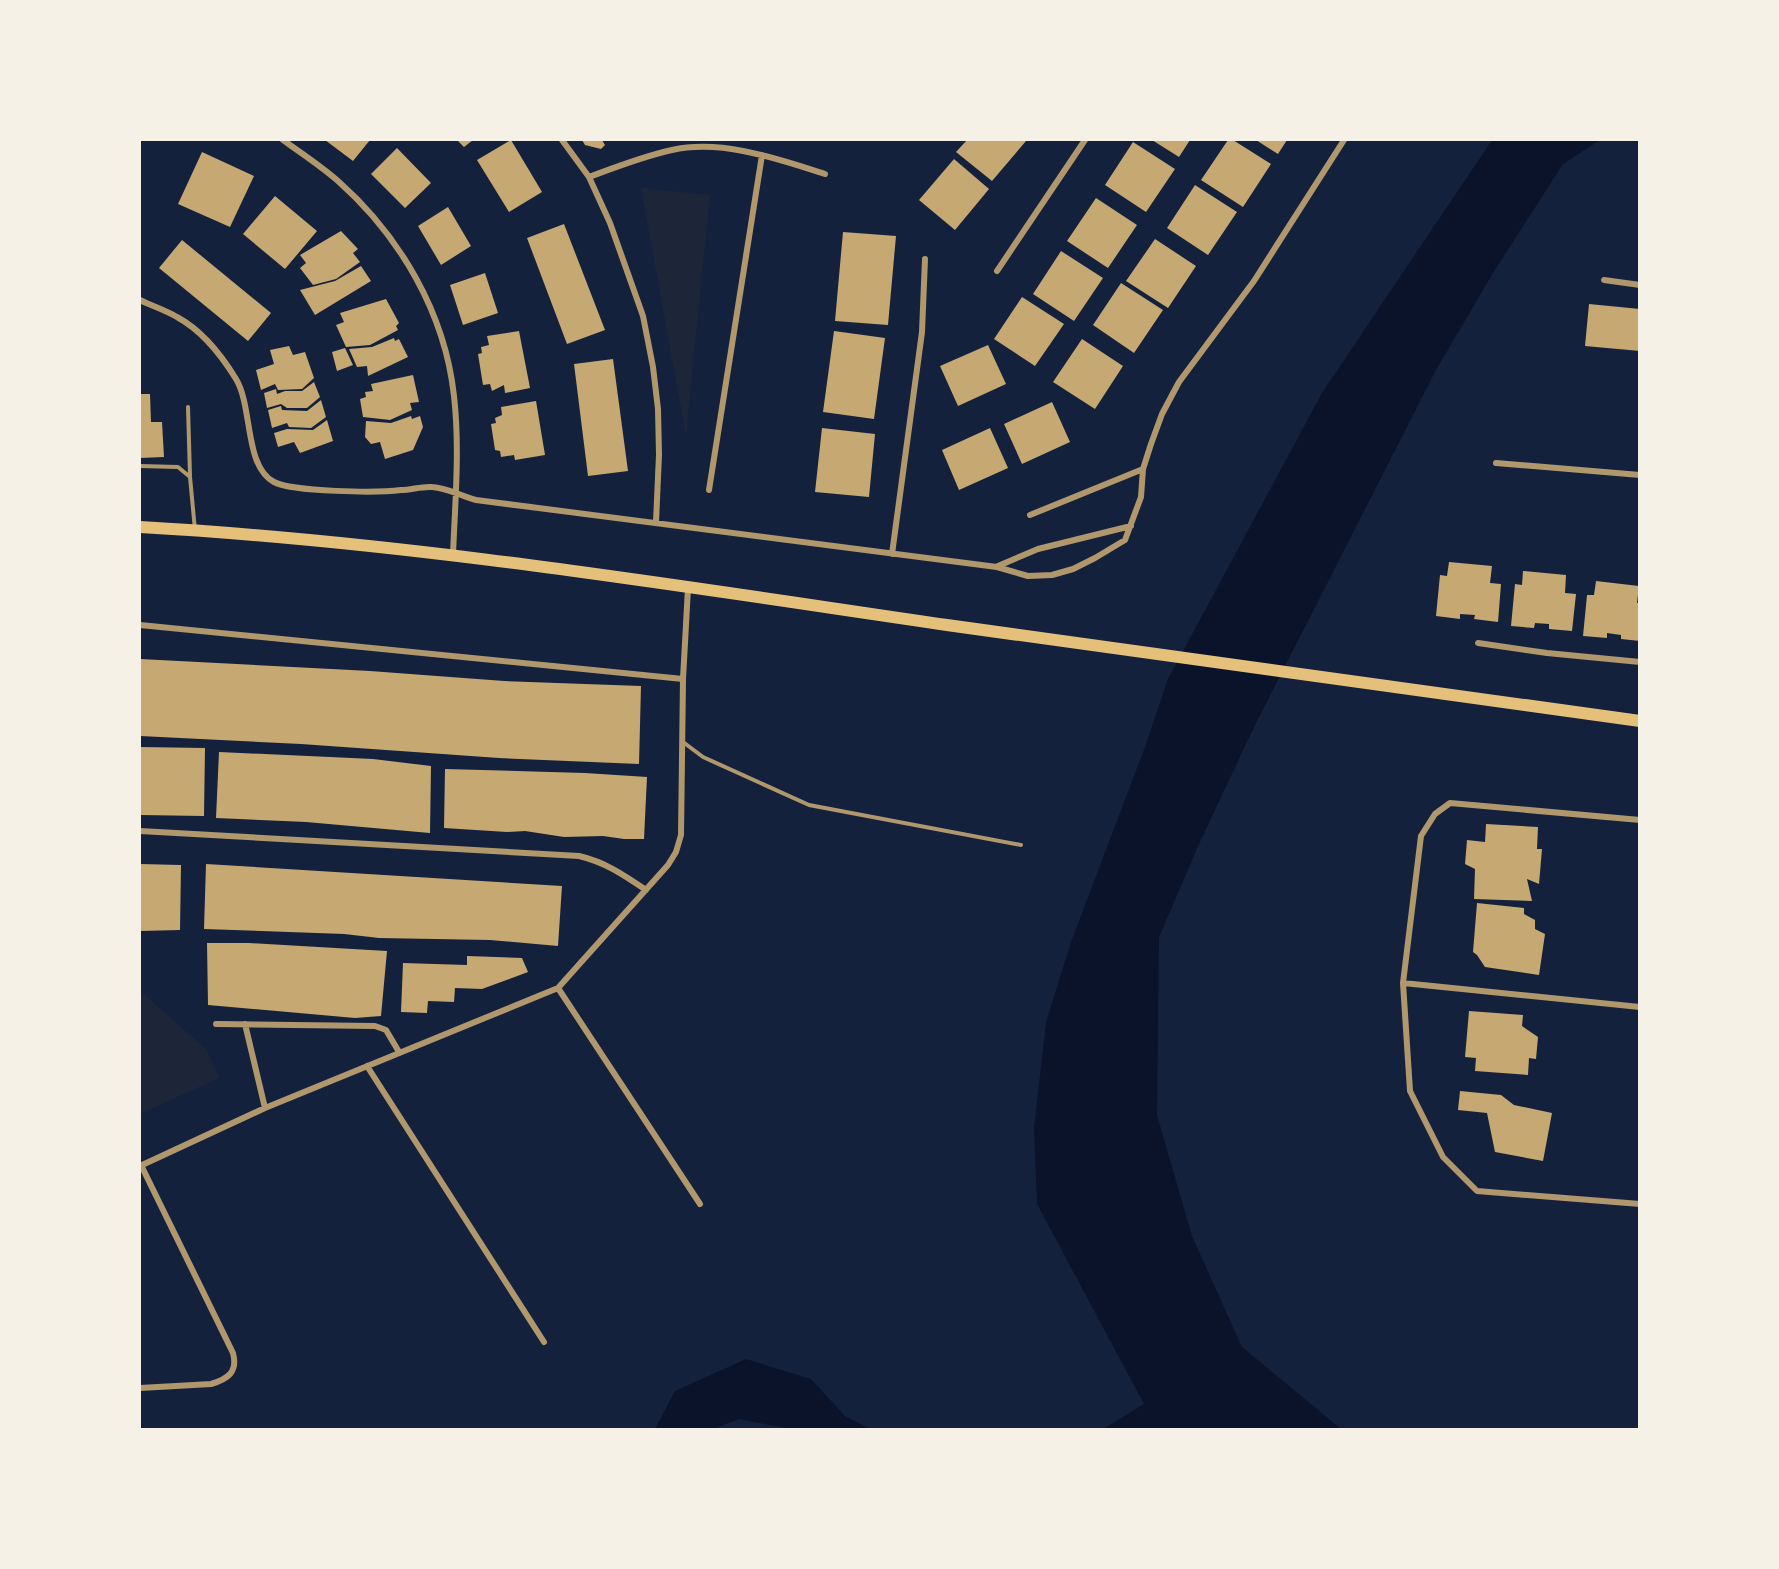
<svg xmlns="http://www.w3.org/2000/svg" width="1779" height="1569" viewBox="0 0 1779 1569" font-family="Figtree,sans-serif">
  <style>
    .green { fill: #1d2539 }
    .water { fill: #0b132b }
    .building { fill: #c6a872 }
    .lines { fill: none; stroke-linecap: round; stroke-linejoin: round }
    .service { stroke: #b1986c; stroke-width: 4 }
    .minor { stroke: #b1986c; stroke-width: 6 }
    .primary { stroke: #e5c07b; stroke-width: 12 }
  </style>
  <rect width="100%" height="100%" fill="#14213d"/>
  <path class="green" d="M641 188 710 195 686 436Z
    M140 991 207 1050 219 1078 140 1114Z"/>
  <path class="water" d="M1492 140H1600L1563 164 1493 273 1436 370 1254 727 1199 844 1159 937 1157 1115 1192 1236 1242 1347 1341 1429H1103L1144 1404 1037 1204 1034 1128 1046 1022 1071 942 1145 747 1168 679 1322 393Z
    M746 1359 811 1379 845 1416 870 1429H790L739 1419 713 1429H655L675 1391Z"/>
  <path class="building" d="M325 140H370L353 161Z
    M457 140H473L464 147Z
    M511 140 542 192 509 212 477 160Z
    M582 140H602L605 145 601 149 585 145Z
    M967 140H1024L1026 141 992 181 956 152Z
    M1152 140H1190L1179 157Z
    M1228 140H1233L1271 164 1243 207 1201 180Z
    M1256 140H1287L1278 154Z
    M1133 142 1175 169 1146 212 1105 185Z
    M397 148 431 183 405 208 371 174Z
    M202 152 254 176 230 227 178 204Z
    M954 159 989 189 955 230 919 200Z
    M1195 185 1237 212 1208 255 1167 228Z
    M275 196 317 231 285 269 243 234Z
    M1096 198 1137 225 1108 268 1067 241Z
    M448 207 471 246 441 265 418 226Z
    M564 224 605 330 567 344 527 238Z
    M341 231 358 249 353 253 360 262 336 279 313 285 300 268 306 263 300 255Z
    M843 232 896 236 888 325 835 321Z
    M1155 239 1196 266 1168 308 1126 281Z
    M182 240 271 313 248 341 159 268Z
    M1061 251 1103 278 1074 321 1033 294Z
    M361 266 371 281 315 315 300 290 335 281Z
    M485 273 498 313 463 325 450 285Z
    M1121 283 1163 310 1134 353 1093 325Z
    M1022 297 1064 324 1035 366 994 339Z
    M386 299 399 323 396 326 398 330 370 345 346 347 336 325 344 322 340 313Z
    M1589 304 1640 309V351L1585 346Z
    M519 331 530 388 505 393 504 385 492 391 490 384 483 385 478 354 482 353 481 347 489 345 487 336Z
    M834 331 885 338 874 419 823 412Z
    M394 338 395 341 399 339 408 357 368 376 367 366 357 367 349 349 372 347Z
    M1082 339 1123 366 1095 409 1053 382Z
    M988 345 1006 384 958 406 940 366Z
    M289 346 293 355 305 352 314 378 302 389 278 390 275 384 261 390 256 370 274 364 270 350Z
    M345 348 353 365 337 371 332 352Z
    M613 359 628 471 588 476 574 364Z
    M413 375 419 402 410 403 412 410 390 420 363 417 360 399 366 397 365 392 373 391 371 384Z
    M314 382 320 397 307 408H287L281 404 267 408 264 393 276 389 277 394 285 391H302Z
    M140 394H150L151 422H162L164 457 140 458Z
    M321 400 326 417 311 428 289 427 287 423 272 428 268 410 281 406 282 410 307 411Z
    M536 401 545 455 515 460 514 455 501 457 500 451 495 450 491 424 496 423 495 418 502 415 501 407Z
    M1052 402 1070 442 1022 464 1004 424Z
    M411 416 412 419 420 416 423 427 413 450 385 459 380 442 371 444 365 437 366 421 391 423Z
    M327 420 333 441 300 453 294 442 278 447 274 433 287 429 313 430Z
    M822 428 875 434 869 497 815 492Z
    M990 428 1008 468 959 490 942 450Z
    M1449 562 1492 566 1490 583 1501 584 1498 622 1474 619 1475 615 1460 614V619L1436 616 1440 575 1447 576Z
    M1523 571 1566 575 1565 593 1576 594 1572 631 1549 629V624L1535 623 1534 628 1511 626 1515 584 1522 585Z
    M1596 581 1639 586 1637 603H1640V641L1621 639V635L1607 633V638L1583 636 1587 595H1594Z
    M140 659 370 671 504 681 641 686 639 764 499 758 301 744 140 736Z
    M140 747 205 748 204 816 140 815Z
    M219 752 373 759 431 766 430 833 306 822 216 818Z
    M445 769 585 773 647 777 644 839H624L603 836 564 837 525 831 507 832 444 828Z
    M1486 824 1538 827 1537 849H1542L1539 884 1527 879 1532 901 1474 899 1475 869 1465 864 1467 840 1485 842Z
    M140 864 181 865 180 930 140 931Z
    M206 864 562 886 558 946 490 940 379 938 344 934 204 929Z
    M1477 903 1524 908V914L1535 920V929L1545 934 1539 975 1485 967 1477 955 1473 952Z
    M207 943H249L387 951 381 1016 355 1018 208 1005Z
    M467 956 522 958 528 972 482 989 455 988 454 1002 428 1001 427 1013 401 1012 403 963 467 965Z
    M1469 1011 1523 1015 1522 1026 1538 1037 1536 1059 1529 1058 1528 1075 1475 1071 1476 1058 1465 1057Z
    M1460 1091 1501 1095 1514 1105 1552 1113 1543 1161 1495 1152 1487 1113 1458 1110Z"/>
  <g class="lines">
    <path class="service" d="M188 407 190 476
      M140 466 178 467 190 477 195 530
      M683 742 703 757 809 805 1021 845"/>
    <path class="minor" d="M283 140C301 153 321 166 338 181 400 236 445 313 454 396 460 449 455 503 453 555
      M562 140 589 177 610 223 643 316 653 367 658 409 659 455 656 522
      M589 177C616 167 644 156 672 150 722 139 778 159 825 174
      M997 271 1085 140
      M1604 280 1640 285
      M140 300C152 306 165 310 177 317 201 330 222 356 236 379 253 407 244 466 274 482 293 492 377 493 401 490 411 490 422 486 432 487 448 488 461 496 476 500L997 567 1028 576 1052 575 1073 569 1095 558 1125 540 1141 497 1143 469 1151 444 1162 414 1179 382 1254 281 1344 140
      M1496 463 1640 475
      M709 490 762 155
      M1030 515 1143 469
      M892 554 922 332 925 259
      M998 566 1038 549 1131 526
      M140 625 683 679
      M1478 643 1547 653 1640 662
      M1640 820 1450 803 1435 814 1421 836 1403 983 1410 1091 1443 1157 1477 1191 1640 1204
      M140 831 579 856C605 862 624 875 646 890
      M1403 983 1640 1007
      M558 988 700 1204
      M216 1024 375 1026 386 1030 399 1052
      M245 1024 265 1108
      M367 1066 544 1342
      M140 1166 265 1108 558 988 668 865 676 852 681 835 683 679 688 588
      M140 1388 211 1384C228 1379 238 1372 233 1353L141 1165"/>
    <path class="primary" d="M140 527C410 542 679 586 947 625 1177 659 1408 689 1640 721"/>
  </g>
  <rect width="1779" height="1569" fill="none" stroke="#f6f1e7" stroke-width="282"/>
</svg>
